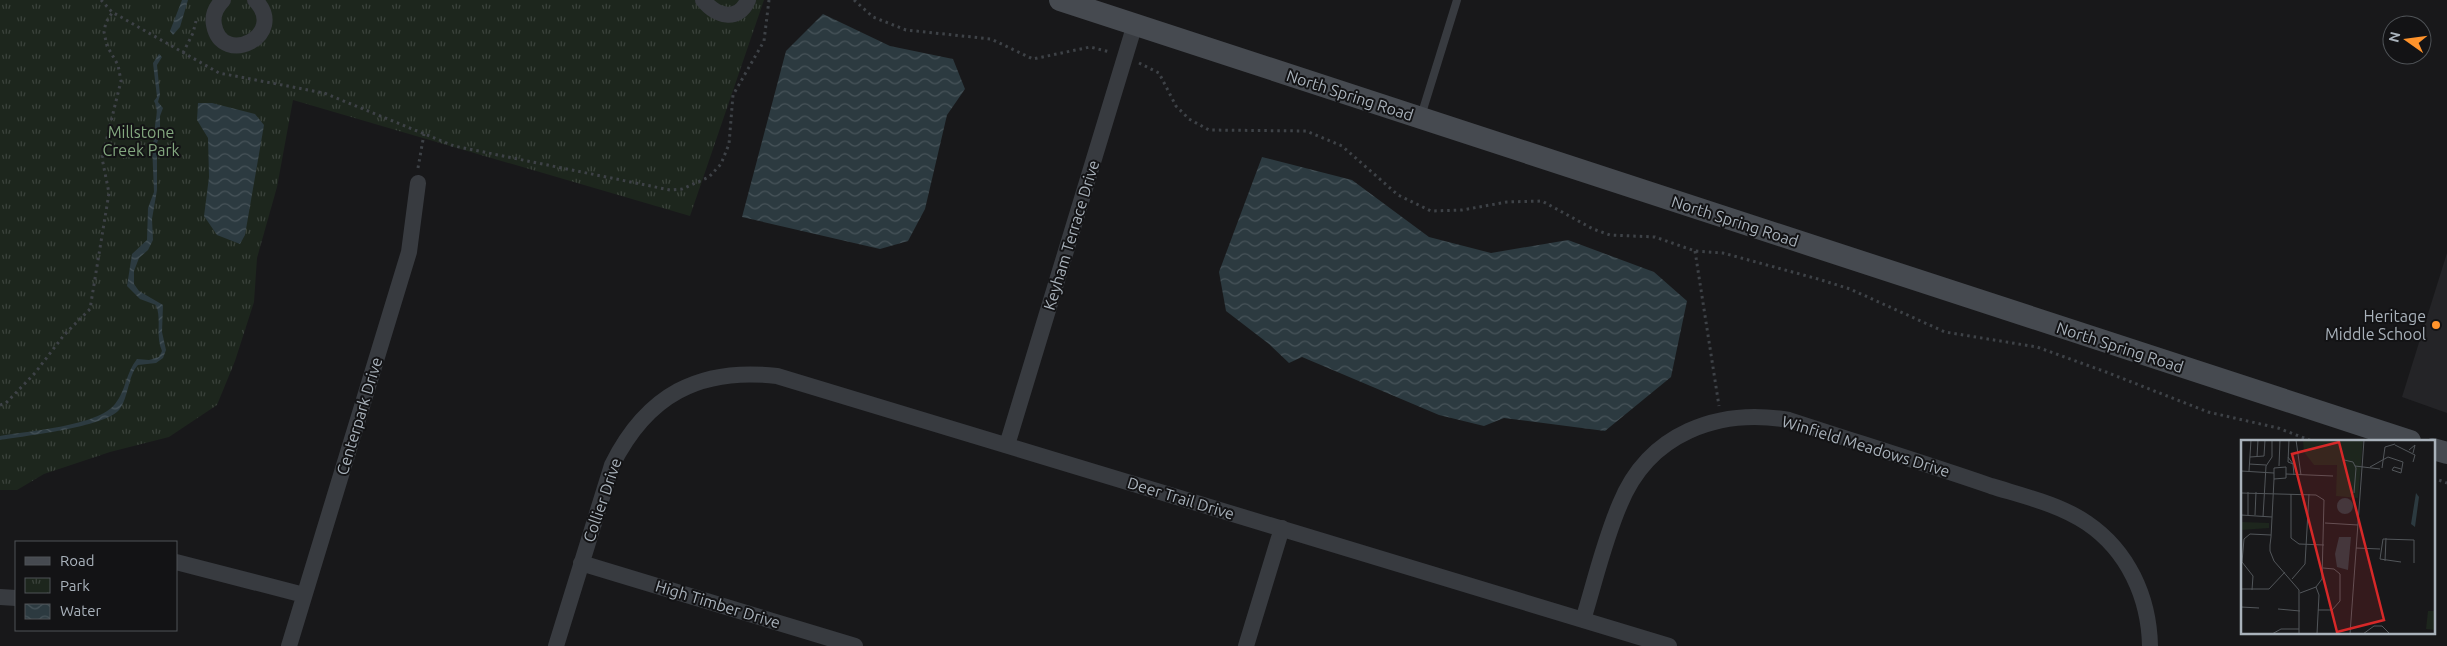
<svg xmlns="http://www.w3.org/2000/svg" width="2447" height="646" viewBox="0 0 2447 646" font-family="Ubuntu,sans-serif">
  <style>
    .built { fill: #242427 }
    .park { fill: url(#park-tufts) }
    .water { fill: url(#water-waves) }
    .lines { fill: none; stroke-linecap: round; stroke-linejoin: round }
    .path { stroke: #3e4247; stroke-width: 3; stroke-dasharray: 2.5 4; stroke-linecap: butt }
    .service { stroke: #383b40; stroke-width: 8 }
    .minor { stroke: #383b40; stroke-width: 16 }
    .secondary { stroke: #464a50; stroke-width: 22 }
    .poi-dot { fill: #ff932b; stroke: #131315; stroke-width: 2 }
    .labels { text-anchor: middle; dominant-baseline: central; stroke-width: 4; stroke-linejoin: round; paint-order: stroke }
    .street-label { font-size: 16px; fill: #a9b2bb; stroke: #131315 }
    .park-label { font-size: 16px; fill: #83a77f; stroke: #131315 }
    .poi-label { font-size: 16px; fill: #a9b2bb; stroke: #131315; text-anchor: end }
    .inset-road { fill: none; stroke: #52565a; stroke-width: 1 }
    .view { fill: #d62828; fill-opacity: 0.15; stroke: #d62828; stroke-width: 2.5 }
    .inset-edge { fill: none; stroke: #a9b2bb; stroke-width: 2.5 }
  </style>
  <defs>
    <pattern id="park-tufts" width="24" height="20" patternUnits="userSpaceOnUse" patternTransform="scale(1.25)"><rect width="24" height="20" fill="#1d261d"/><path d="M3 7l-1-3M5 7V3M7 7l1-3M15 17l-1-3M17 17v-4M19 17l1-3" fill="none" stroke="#3b433c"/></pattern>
    <pattern id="water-waves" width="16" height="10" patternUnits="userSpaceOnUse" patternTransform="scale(1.25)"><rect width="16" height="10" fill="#2c3a40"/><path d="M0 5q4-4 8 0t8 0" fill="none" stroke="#48545a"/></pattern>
  </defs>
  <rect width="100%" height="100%" fill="#18181a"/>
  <path class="built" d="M2447 253V413L2402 397Z"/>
  <path class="park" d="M0 0H764L690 216 293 100 277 187 257 258 254 302 235 361 217 405 169 437 110 452 44 474 17 490H0Z"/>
  <path class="water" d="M182 0H188L180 27 173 35 170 31Z
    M823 14 890 46 953 59 965 89 947 115 925 209 908 241 880 249 742 217 786 51Z
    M159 54 162 57 157 65 160 95 158 102 163 108 160 116V135L157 143V190L152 219 153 240 148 250 139 258 134 271V284L139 291 163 305 162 332 166 350 163 358 156 363 138 365C128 375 129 397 119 410 105 427 24 436 0 440V436C28 431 98 426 115 404 126 391 126 372 137 359L149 360 159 357 162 351C155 335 162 320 156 305L140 299 127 286 132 254 147 240 148 208 154 192 152 145 156 135C152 122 161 114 154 101L157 97 153 63Z
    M198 103H212L255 114 264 125 245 235 240 244 217 235 204 216 209 177 208 138 197 120Z
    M1262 157 1352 180 1429 237 1491 253 1568 240 1654 272 1687 301 1671 377 1605 431 1504 418 1484 426 1439 415 1302 357 1289 363 1269 344 1226 311 1219 272Z"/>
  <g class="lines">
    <path class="path" d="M101 0 112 12 219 73 324 93 454 146 670 190 682 189 709 177 721 164 729 144 733 95 764 41 769 0
      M854 0 873 17 906 30 991 39 1033 59 1090 47 1110 52
      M183 53 193 33 196 21
      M1139 63 1159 73 1176 106 1189 119 1209 130 1306 131 1342 146 1398 195 1431 211 1462 210 1507 202 1542 201 1593 229 1610 235 1655 237 1695 251 1723 253 1818 279 1850 289 1945 332 2037 347 2106 372 2208 412 2278 428 2312 441
      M418 168 424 134
      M1695 251 1719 406
      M0 405 6 403 35 373 64 335 90 309 109 193 102 158 121 81 118 65 107 46 104 32 106 22 112 13
      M2433 478 2447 483"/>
    <path class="service" d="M1421 116 1457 0"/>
    <path class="minor" d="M223 0C216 7 212 15 214 25 222 68 289 35 255 0
      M703 0C716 16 738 23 748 0
      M1007 445 1135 24
      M176 562 304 595
      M581 563 855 646
      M0 597 16 598
      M1583 620C1595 581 1604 541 1620 504 1649 433 1718 408 1789 420 1856 442 1924 463 1991 486 2023 496 2059 504 2087 523 2128 551 2149 597 2150 646
      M289 646 409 252 418 183
      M556 646 612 465C647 395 699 367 777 376L1669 646
      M1246 646 1282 528"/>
    <path class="secondary" d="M1060 0 2410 441
      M2433 449 2447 453"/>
  </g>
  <circle class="poi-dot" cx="2436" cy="325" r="5"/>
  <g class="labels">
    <g class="street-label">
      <text transform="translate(1350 95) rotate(18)">North Spring Road</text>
      <text transform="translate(1735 221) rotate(18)">North Spring Road</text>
      <text transform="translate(1071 235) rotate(-73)">Keyham Terrace Drive</text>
      <text transform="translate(2120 347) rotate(18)">North Spring Road</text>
      <text transform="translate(359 416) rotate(-73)">Centerpark Drive</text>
      <text transform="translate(1866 446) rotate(17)">Winfield Meadows Drive</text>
      <text transform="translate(1181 498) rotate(17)">Deer Trail Drive</text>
      <text transform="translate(602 500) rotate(-71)">Collier Drive</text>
      <text transform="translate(718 604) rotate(17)">High Timber Drive</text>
    </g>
    <g class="park-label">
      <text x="141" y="132">Millstone<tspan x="141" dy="18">Creek Park</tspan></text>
    </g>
    <g class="poi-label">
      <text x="2426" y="316">Heritage<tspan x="2426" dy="18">Middle School</tspan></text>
    </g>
  </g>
  <g transform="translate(2241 440)">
    <rect width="194" height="194" fill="#18181a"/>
    <path d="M0 82 28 83V88L0 90ZM187 171H194V190L185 189Z" fill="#1d261d"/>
    <path d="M62 0H122L117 58 95 56 96 25H73L63 12Z" fill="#1d261d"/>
    <path d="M175 53 178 57 174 87 170 84ZM96 66a8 8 0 1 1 16 0a8 8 0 1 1-16 0ZM98 97H110L107 130 96 127 94 114Z" fill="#2c3a40"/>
    <path class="inset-road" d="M48 0 47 22 52 24M55 0 60 35M154 5 174 15 172 22M168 10 174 5 172 13M9 17 23 16 24 0M16 17 17 0M47 17 52 24 53 35M103 20 112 22 115 28 113 53M8 24 25 25M38 26 39 0M114 26 139 29M129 27 147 17 162 22 160 33 151 30 153 27 160 29M141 28 144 7 154 4M0 31 33 33M8 31 10 0M45 34 92 36M33 39 45 38V27L33 28V39L30 97 29 105V111L33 121 58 150V194M0 53 75 55 83 60 81 139 75 147 59 153M50 54V98L58 104 83 105M0 75 31 77M7 75V52M14 75 15 52M22 77 25 26 31 17V0M84 83 117 85M115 108 139 109M144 121 145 98M160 122 139 119 142 99 173 100V123M51 139 64 124 68 54M75 147 78 155 76 194M0 149H28L44 132M11 150 12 136 1 122 3 99 9 94 30 95M0 167 18 168M37 169 59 171M77 170H91L99 161V134L93 129 82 128M31 194 40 189H58M109 194 123 0M122 194 133 186H141L149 194"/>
    <path class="view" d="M98 2 143 180 96 192 51 14Z"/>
    <rect width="194" height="194" class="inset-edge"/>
  </g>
  <rect x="15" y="541" width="162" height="90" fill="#131315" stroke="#4f5357"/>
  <rect x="25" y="557" width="25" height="8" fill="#464a50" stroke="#4f5357"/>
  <text x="60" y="566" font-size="15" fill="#a9b2bb">Road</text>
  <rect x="25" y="578" width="25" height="15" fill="url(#park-tufts)" stroke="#4f5357"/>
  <text x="60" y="591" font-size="15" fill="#a9b2bb">Park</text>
  <rect x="25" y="604" width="25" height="15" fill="url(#water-waves)" stroke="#4f5357"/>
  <text x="60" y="616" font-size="15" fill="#a9b2bb">Water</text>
  <g transform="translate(2407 40) rotate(284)"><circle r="24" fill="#131315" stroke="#4f5357"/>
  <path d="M0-4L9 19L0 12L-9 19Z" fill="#ff932b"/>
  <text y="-8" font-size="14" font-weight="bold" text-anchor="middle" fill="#a9b2bb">N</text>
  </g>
</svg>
